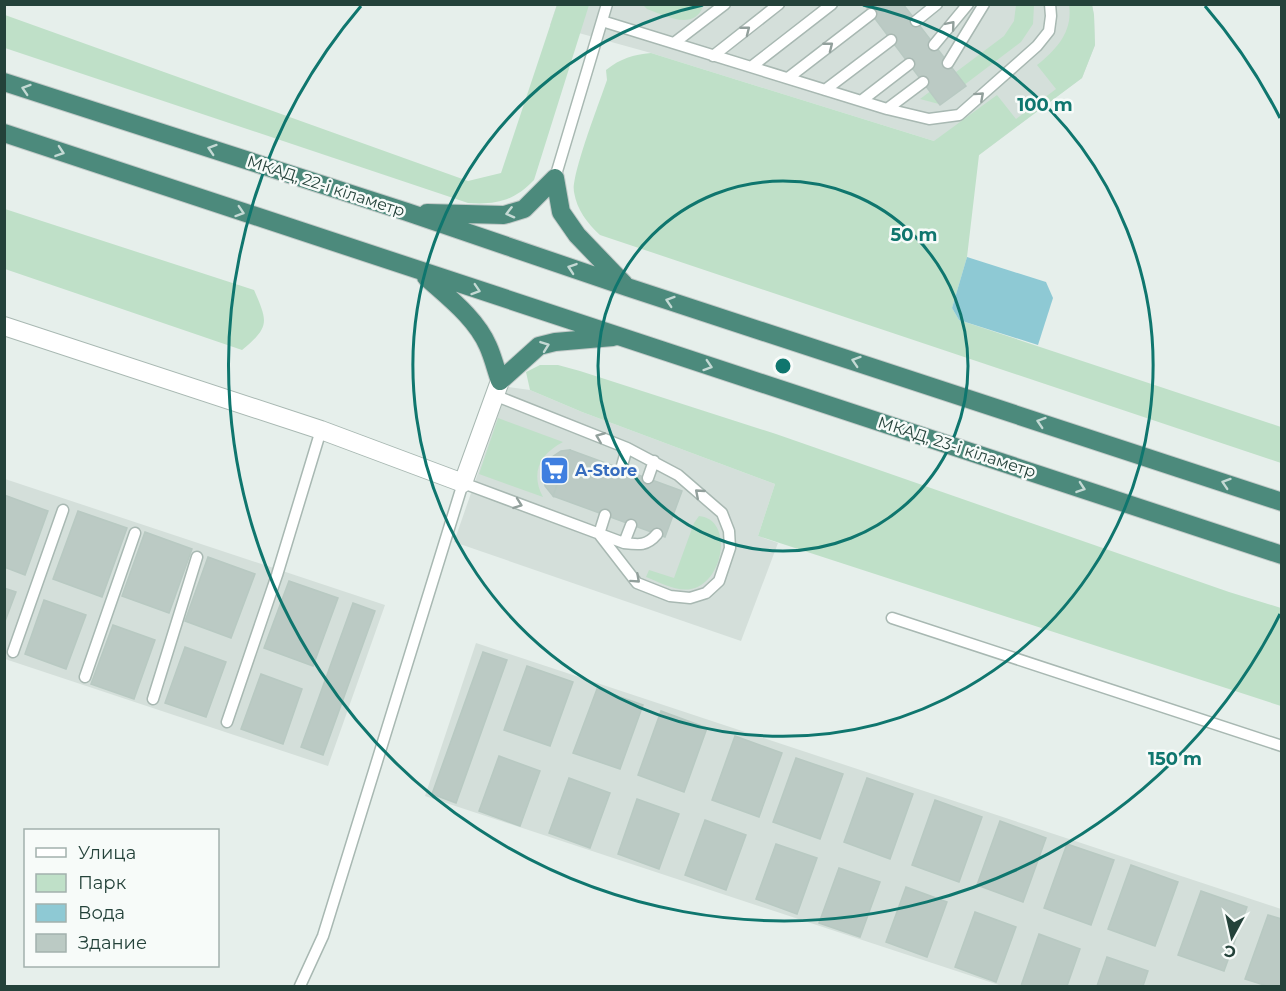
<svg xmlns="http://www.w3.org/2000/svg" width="1286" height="991" viewBox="0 0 1286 991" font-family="Montserrat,sans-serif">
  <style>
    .built { fill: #d4dfda }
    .green { fill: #bfe0c8 }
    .water { fill: #8ec9d4 }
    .building { fill: #bbcac4; stroke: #b8c9c2; stroke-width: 1.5 }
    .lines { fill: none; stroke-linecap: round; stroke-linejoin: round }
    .service-casing { stroke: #a8b8b2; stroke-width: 13 }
    .tertiary-casing { stroke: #a8b8b2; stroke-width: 20 }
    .trunk-casing { stroke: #c2cac8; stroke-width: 20 }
    .service { stroke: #fff; stroke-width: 10 }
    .tertiary { stroke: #fff; stroke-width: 18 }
    .trunk { stroke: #4c8a7c; stroke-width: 18 }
    .oneway { stroke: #92a09c }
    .oneway2 { stroke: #c4d9d4 }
    .ring { fill: none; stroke: #0f766e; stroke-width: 3 }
    .labels { text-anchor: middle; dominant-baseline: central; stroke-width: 5; stroke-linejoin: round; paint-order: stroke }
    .street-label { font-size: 16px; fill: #24423a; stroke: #f7fbf9 }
    .shop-label { font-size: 16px; font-weight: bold; fill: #366cbe; stroke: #f7fbf9; text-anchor: start }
    .centre { fill: #0f766e; stroke: #f7fbf9; stroke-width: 3 }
    .ring-label { font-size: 18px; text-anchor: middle; font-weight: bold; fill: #0f766e; stroke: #f7fbf9; stroke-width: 5; stroke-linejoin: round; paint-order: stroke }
  </style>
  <rect width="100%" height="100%" fill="#e6efeb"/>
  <path class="built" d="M557 4H1092L1094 15 1095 45 1082 78 979 155 651 53 550 25Z
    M508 387 530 390 582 412 775 484 758 536 778 543 741 641 454 542Z
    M5 479 385 605 328 766 5 659Z
    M476 643 1281 909V986H1002L425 796Z"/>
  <path class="green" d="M699 4 703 6C694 32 664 15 647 9L643 5Z
    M557 5H589L534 180C514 201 496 205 468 203L5 48V15L468 181 501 173Z
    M1016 5H1034L1033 24 1021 42 939 104 920 99 1004 36 1014 21Z
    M1069 5H1092L1094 15 1095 45 1082 78 979 155 967 257 952 308 959 320 1281 427V463L600 235C587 223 577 210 574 192 571 175 600 101 607 80L606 70C621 58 633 55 651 53L934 141 997 95 1016 119 1056 89 1037 65C1057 49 1073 31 1069 5Z
    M5 209 254 290C268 322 270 327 242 350L5 269Z
    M540 365H558L580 371 776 434 1229 592 1281 608V706L758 536 775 484 582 412 530 390 526 372Z
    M498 418 563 442C540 454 530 473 543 497L479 474Z
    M699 516C734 519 724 583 691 589 677 592 659 582 646 577L649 570 674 578 694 523Z"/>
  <path class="water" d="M967 257 1046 282 1053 298 1038 345 959 320 952 308Z"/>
  <path class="building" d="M864 4H903L966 86 940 105Z
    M570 450 682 491 665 537 553 496Z
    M570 450 562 470 553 496 545 486 544 474 547 465 552 457 561 451Z
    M4 495 48 511 25 575 4 567Z
    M78 511 127 528 102 597 53 579Z
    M145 532 192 549 169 613 122 596Z
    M208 557 255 574 231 638 185 621Z
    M289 581 338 598 313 666 264 648Z
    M4 588 16 592 4 624Z
    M44 600 86 615 66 669 25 654Z
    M353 603 375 611 323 755 301 747Z
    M113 625 155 640 134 699 91 684Z
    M185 647 226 662 206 717 165 703Z
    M483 652 507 660 456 803 432 794Z
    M527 666 573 682 550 746 504 730Z
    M261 674 302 689 283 744 241 729Z
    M597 689 643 705 620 769 573 753Z
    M661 711 707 728 684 792 638 775Z
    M735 736 782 753 759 817 712 800Z
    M499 756 540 771 520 826 479 811Z
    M796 758 843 774 820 839 773 822Z
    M569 778 610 793 590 848 549 833Z
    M867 778 913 794 890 859 844 842Z
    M637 799 679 814 659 869 618 854Z
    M935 800 982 817 959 882 912 865Z
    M705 820 746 835 726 890 685 875Z
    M1000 821 1046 838 1023 902 977 885Z
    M776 844 817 858 797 914 756 899Z
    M1067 844 1114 860 1091 925 1044 908Z
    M1131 865 1178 882 1155 946 1108 929Z
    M839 868 880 882 860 937 819 923Z
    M906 887 947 902 927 957 886 942Z
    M1201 891 1247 907 1224 971 1178 955Z
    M975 912 1016 927 996 982 955 967Z
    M1268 915 1282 919V986H1267L1245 979Z
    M1039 934 1080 949 1067 986H1021Z
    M1107 957 1148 971 1143 986H1097Z"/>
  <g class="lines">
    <defs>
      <path id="service" d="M602 21 887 109 929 119 959 115 1037 46 1049 31 1051 16 1050 4
        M916 21 937 4
        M674 43 725 4
        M934 45 968 4
        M713 56 779 4
        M948 63 984 4
        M751 67 832 4
        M788 78 871 14
        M825 90 891 40
        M861 101 909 64
        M887 109 923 82
        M555 178 607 4
        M494 395 627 448 678 475 722 513 729 531 730 548 719 581 706 593 690 598 670 596 637 583 599 534 605 515
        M621 469 627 448
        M648 478 654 461
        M624 543 631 525
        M892 618 1282 746
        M13 652 63 510
        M85 677 135 533
        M153 699 197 557
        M227 722 277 575 321 430
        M300 986 323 936 463 483 624 543C639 545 647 546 657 534"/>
      <path id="tertiary" d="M4 326 321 430 463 483 500 381"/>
      <path id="trunk" d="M4 82 407 212 627 287 1282 502
        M4 133 1282 555
        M555 178 561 212 577 235 624 284
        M427 213 504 215 524 209 555 178
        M426 277C448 297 476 318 488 346 493 357 496 370 500 381L539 346 555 342 613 337"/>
    </defs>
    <use href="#service" class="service-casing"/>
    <use href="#tertiary" class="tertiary-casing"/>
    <use href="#trunk" class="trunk-casing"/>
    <use href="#service" class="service"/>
    <use href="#tertiary" class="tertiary"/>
    <use href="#trunk" class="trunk"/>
  </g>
  <defs><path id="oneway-chevron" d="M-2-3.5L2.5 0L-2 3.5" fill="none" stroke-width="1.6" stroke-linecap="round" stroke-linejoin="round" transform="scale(1.5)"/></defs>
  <g class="oneway">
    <use href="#oneway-chevron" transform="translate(951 25) rotate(-50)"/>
    <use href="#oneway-chevron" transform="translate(746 30) rotate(-38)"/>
    <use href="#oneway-chevron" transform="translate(829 46) rotate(-38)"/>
    <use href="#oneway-chevron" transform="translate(980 96) rotate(-42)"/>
    <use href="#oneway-chevron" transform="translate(600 437) rotate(-158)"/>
    <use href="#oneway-chevron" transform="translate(699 493) rotate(-139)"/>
    <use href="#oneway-chevron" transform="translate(518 504) rotate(20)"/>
    <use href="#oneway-chevron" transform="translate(636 579) rotate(42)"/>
  </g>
  <g class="oneway2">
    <use href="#oneway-chevron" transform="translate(26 89) rotate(-162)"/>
    <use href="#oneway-chevron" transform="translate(212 149) rotate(-162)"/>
    <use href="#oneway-chevron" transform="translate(60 152) rotate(19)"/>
    <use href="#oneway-chevron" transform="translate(240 212) rotate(18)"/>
    <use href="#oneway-chevron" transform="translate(510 213) rotate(166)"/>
    <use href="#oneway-chevron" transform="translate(572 268) rotate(-161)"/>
    <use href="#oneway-chevron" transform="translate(476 290) rotate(18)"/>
    <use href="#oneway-chevron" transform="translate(670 301) rotate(-162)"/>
    <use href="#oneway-chevron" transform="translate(545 346) rotate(-20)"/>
    <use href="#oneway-chevron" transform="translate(856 361) rotate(-162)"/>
    <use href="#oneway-chevron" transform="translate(708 366) rotate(18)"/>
    <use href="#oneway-chevron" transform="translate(1041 422) rotate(-162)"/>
    <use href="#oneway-chevron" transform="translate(1226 483) rotate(-162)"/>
    <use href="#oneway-chevron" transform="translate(1081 488) rotate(19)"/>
  </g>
  <g class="ring">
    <circle cx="783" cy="366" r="185"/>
    <path d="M863 5A370 370 0 1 1 703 5"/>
    <path d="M1280 614A555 555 0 1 1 361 6M1205 6A555 555 0 0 1 1280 118"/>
  </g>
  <defs>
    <symbol id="supermarket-square" viewBox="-11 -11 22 22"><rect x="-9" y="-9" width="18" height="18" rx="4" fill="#3f7fe0" stroke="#f7fbf9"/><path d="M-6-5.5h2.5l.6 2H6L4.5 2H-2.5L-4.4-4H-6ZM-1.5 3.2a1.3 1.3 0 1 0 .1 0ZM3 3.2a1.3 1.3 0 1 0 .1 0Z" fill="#fff"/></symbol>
  </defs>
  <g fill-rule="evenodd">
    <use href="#supermarket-square" x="538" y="454" width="33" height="33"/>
  </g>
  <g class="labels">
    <g class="street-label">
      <text transform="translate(326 186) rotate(18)">МКАД, 22-і кіламетр</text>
      <text transform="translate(957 447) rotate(18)">МКАД, 23-і кіламетр</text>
    </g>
    <g class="shop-label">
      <text x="575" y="470">A-Store</text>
    </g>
  </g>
  <circle cx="783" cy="366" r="9" class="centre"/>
  <g class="ring-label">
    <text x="1045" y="111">100 m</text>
    <text x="914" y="241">50 m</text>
    <text x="1175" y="765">150 m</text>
  </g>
  <rect width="1286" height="991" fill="none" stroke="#24423a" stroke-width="12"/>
  <rect x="24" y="829" width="195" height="138" fill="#f7fbf9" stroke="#a3b1ad" stroke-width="1.5"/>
  <rect x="36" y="848" width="30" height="9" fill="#ffffff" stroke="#a3b1ad" stroke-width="1.5"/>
  <text x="78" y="859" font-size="18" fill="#24423a">Улица</text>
  <rect x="36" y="874" width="30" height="18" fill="#bfe0c8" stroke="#a3b1ad" stroke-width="1.5"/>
  <text x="78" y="889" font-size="18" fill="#24423a">Парк</text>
  <rect x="36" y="904" width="30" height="18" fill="#8ec9d4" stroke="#a3b1ad" stroke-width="1.5"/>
  <text x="78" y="919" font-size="18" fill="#24423a">Вода</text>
  <rect x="36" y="934" width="30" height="18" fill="#bbcac4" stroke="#a3b1ad" stroke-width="1.5"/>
  <text x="78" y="949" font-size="18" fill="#24423a">Здание</text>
  <g transform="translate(1232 937) rotate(188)" stroke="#f7fbf9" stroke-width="4.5" paint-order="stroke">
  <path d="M0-4.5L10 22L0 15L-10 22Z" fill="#24423a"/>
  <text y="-9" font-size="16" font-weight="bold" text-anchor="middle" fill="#24423a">С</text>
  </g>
</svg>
